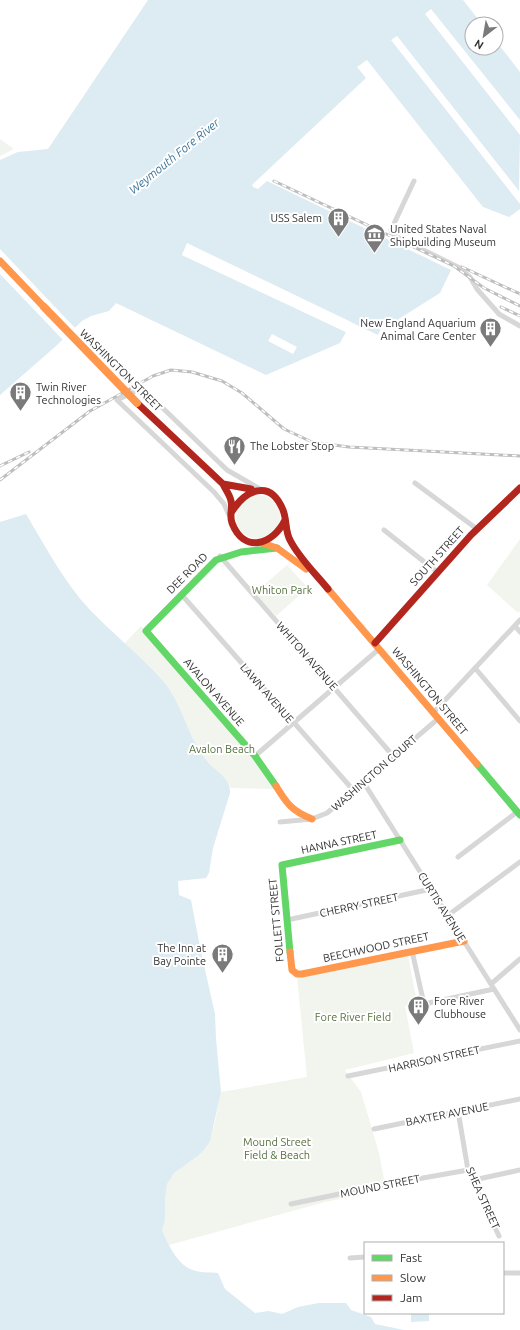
<svg xmlns="http://www.w3.org/2000/svg" width="520" height="1330" viewBox="0 0 520 1330" font-family="Ubuntu,sans-serif">
  <style>
    .green { fill: #f1f5ed }
    .water { fill: #ddebf3 }
    .pier { fill: #fff }
    .lines { fill: none; stroke-linecap: round; stroke-linejoin: round }
    .street { stroke: #d7d7d7; stroke-width: 5 }
    .fast { stroke: #63d668; stroke-width: 7 }
    .slow { stroke: #ff974d; stroke-width: 7 }
    .jam { stroke: #b3261e; stroke-width: 7 }
    .rail-casing { stroke: #bebebe; stroke-width: 3 }
    .rail { stroke: #fff; stroke-width: 1.5; stroke-dasharray: 4.5; stroke-linecap: butt }
    .slow-bridge { stroke: #ff974d; stroke-width: 8 }
    .labels { text-anchor: middle; dominant-baseline: central; stroke-width: 4; stroke-linejoin: round; paint-order: stroke }
    .poi-label { font-size: 11px; fill: #333; stroke: #fff; text-anchor: start }
    .street-label { font-size: 11px; fill: #333; stroke: #fff }
    .park-label { font-size: 11px; fill: #56703f; stroke: #fff }
    .water-label { font-size: 12px; font-style: italic; fill: #3f7597; stroke: #fff }
  </style>
  <rect width="100%" height="100%" fill="#fff"/>
  <path class="green" d="M0 139 14 149 0 156Z
    M236 517a22 22 0 1 1 44 0a22 22 0 1 1-44 0Z
    M520 539V611L518 613 487 585Z
    M287 565 308 588 276 616 255 593Z
    M141 626 255 756 277 789 231 788C225 776 214 771 206 761 191 742 185 716 172 695 160 675 141 660 124 644Z
    M408 955 417 1003 405 1006 414 1053 345 1070 361 1092 379 1153 386 1190 325 1202 169 1245 162 1230C167 1215 161 1199 167 1184 174 1167 192 1164 203 1151 214 1139 217 1109 221 1092L307 1077 297 977Z"/>
  <path class="water" d="M148 0H463L482 24H472V48H496V41L520 72V120L431 9 425 14 520 135 519 191 397 36 391 40 520 204V209L509 217 483 207 367 60 357 67 366 78 252 185 253 187 258 189 267 181 451 270 440 293 389 325 383 323 378 335 187 244 182 255 346 332 340 343 266 375 116 303 109 311 91 316 82 321 56 346 0 395V160L18 152 48 149Z
    M26 514C45 546 64 582 90 610 113 634 140 655 162 680 183 704 187 736 206 760 215 772 231 777 230 793L213 848 209 873 206 878 178 881 179 895 191 900 201 952 215 1014 216 1039 221 1092 210 1141 204 1150 198 1156 174 1173 167 1184 165 1198V1220L162 1230C169 1246 178 1267 196 1271 203 1273 211 1272 218 1273L225 1289 255 1313 269 1311 282 1314 298 1307 319 1303H346L351 1310 371 1317 375 1324 404 1330H0V522Z
    M411 1313H429V1321L411 1322Z"/>
  <path class="pier" d="M187 243 351 322 350 324 188 246 185 254 347 331 346 332 182 255Z
    M0 249 76 329 64 341 0 274Z
    M272 334 297 347 293 354 268 341Z"/>
  <g class="lines">
    <path class="street" d="M414 181 391 230 393 235 460 268 470 277 477 289 499 314 520 326
      M415 483 477 529
      M229 515 224 504 214 492 117 400 142 388 227 470 260 489
      M384 530 437 572
      M220 556 394 757
      M181 594 354 791
      M515 626 520 632
      M475 668 520 721
      M434 712 520 620
      M255 756 379 649
      M364 783 520 1030
      M280 822 312 819 327 813 439 718
      M458 857 517 812
      M447 916 520 862
      M287 920 431 889
      M412 951 424 1004 494 989
      M491 984 520 959
      M348 1076 520 1041
      M458 1111 468 1170 499 1236
      M374 1129 520 1099
      M474 1180 520 1170
      M291 1204 378 1186 468 1170
      M350 1258 365 1257
      M503 1273H520"/>
    <path class="fast" d="M477 764 520 815
      M276 786 255 756 146 631 216 560 241 552 277 548
      M290 952 282 865 400 840"/>
    <path class="slow" d="M0 261 44 307
      M262 543 277 548 306 569
      M328 589 477 764
      M276 786C287 804 292 811 312 819
      M290 952 292 970 297 974H302L464 941"/>
    <path class="jam" d="M137 403 223 484C225 489 230 495 231 501 233 508 229 515 232 523 244 554 273 545 285 520
      M223 484 251 489
      M231 513C245 490 270 478 283 510 287 520 285 531 290 540 299 558 315 573 328 589
      M375 643 471 535 520 488"/>
    <defs>
      <path id="rail" d="M274 181 454 266 484 288 520 306
        M462 267 520 294
        M501 307 520 316
        M0 466 29 452
        M0 480 90 411 153 376 171 370 192 372 222 381 242 393 284 429 312 442 349 447 520 456"/>
    </defs>
    <use href="#rail" class="rail-casing"/>
    <use href="#rail" class="rail"/>
    <path class="slow-bridge" d="M44 307 137 403"/>
  </g>
  <defs>
    <symbol id="building-pin" viewBox="-11 -11 22 30"><path d="M0 17L-7.5 6A9.5 9.5 0 1 1 7.5 6Z" fill="#7a7a7a" stroke="#fff"/><path d="M-4-6H4V6H1V3H-1V6H-4ZM-2.5-4.3h1.7v1.8h-1.7ZM.8-4.3h1.7v1.8H.8ZM-2.5-1h1.7V.8h-1.7ZM.8-1h1.7V.8H.8Z" fill="#fff"/></symbol>
    <symbol id="museum-pin" viewBox="-11 -11 22 30"><path d="M0 17L-7.5 6A9.5 9.5 0 1 1 7.5 6Z" fill="#7a7a7a" stroke="#fff"/><path d="M0-6L6-3V-2H-6V-3ZM-5-1h2V3h-2ZM-1-1h2V3h-2ZM3-1h2V3H3ZM-6 4H6V6H-6Z" fill="#fff"/></symbol>
    <symbol id="restaurant-pin" viewBox="-11 -11 22 30"><path d="M0 17L-7.5 6A9.5 9.5 0 1 1 7.5 6Z" fill="#7a7a7a" stroke="#fff"/><path d="M-5-6h1v4h1v-4h1v4h1v-4h1v5L-1.5 .5V6h-2V.5L-5-1ZM5-6V6H3V1.5H1.5Q1.5-4 5-6Z" fill="#fff"/></symbol>
  </defs>
  <g fill-rule="evenodd">
    <use href="#building-pin" x="326" y="206" width="25" height="34"/>
    <use href="#museum-pin" x="362" y="222" width="25" height="34"/>
    <use href="#building-pin" x="478" y="316" width="25" height="34"/>
    <use href="#building-pin" x="8" y="380" width="25" height="34"/>
    <use href="#restaurant-pin" x="222" y="434" width="25" height="34"/>
    <use href="#building-pin" x="210" y="942" width="25" height="34"/>
    <use href="#building-pin" x="406" y="994" width="25" height="34"/>
  </g>
  <g class="labels">
    <g class="poi-label">
      <text x="322" y="218" text-anchor="end">USS Salem</text>
      <text x="390" y="229">United States Naval<tspan x="390" dy="13">Shipbuilding Museum</tspan></text>
      <text x="476" y="323" text-anchor="end">New England Aquarium<tspan x="476" dy="13">Animal Care Center</tspan></text>
      <text x="36" y="387">Twin River<tspan x="36" dy="13">Technologies</tspan></text>
      <text x="250" y="446">The Lobster Stop</text>
      <text x="206" y="948" text-anchor="end">The Inn at<tspan x="206" dy="13">Bay Pointe</tspan></text>
      <text x="434" y="1001">Fore River<tspan x="434" dy="13">Clubhouse</tspan></text>
    </g>
    <g class="street-label">
      <text transform="translate(121 370) rotate(45)">WASHINGTON STREET</text>
      <text transform="translate(437 556) rotate(-48)">SOUTH STREET</text>
      <text transform="translate(187 573) rotate(-45)">DEE ROAD</text>
      <text transform="translate(307 656) rotate(49)">WHITON AVENUE</text>
      <text transform="translate(430 691) rotate(50)">WASHINGTON STREET</text>
      <text transform="translate(214 692) rotate(49)">AVALON AVENUE</text>
      <text transform="translate(267 693) rotate(49)">LAWN AVENUE</text>
      <text transform="translate(374 773) rotate(-41)">WASHINGTON COURT</text>
      <text transform="translate(339 842) rotate(-12)">HANNA STREET</text>
      <text transform="translate(359 905) rotate(-12)">CHERRY STREET</text>
      <text transform="translate(442 907) rotate(58)">CURTIS AVENUE</text>
      <text transform="translate(276 920) rotate(-95)">FOLLETT STREET</text>
      <text transform="translate(376 947) rotate(-12)">BEECHWOOD STREET</text>
      <text transform="translate(434 1059) rotate(-12)">HARRISON STREET</text>
      <text transform="translate(447 1114) rotate(-11)">BAXTER AVENUE</text>
      <text transform="translate(380 1186) rotate(-11)">MOUND STREET</text>
      <text transform="translate(483 1198) rotate(66)">SHEA STREET</text>
    </g>
    <g class="park-label">
      <text x="282" y="590">Whiton Park</text>
      <text x="222" y="749">Avalon Beach</text>
      <text x="353" y="1017">Fore River Field</text>
      <text x="277" y="1142">Mound Street<tspan x="277" dy="13">Field &amp; Beach</tspan></text>
    </g>
    <g class="water-label">
      <text transform="translate(174 156) rotate(-39)">Weymouth Fore River</text>
    </g>
  </g>
  <rect x="364" y="1242" width="140" height="72" fill="#ffffff" stroke="#adadad"/>
  <rect x="372" y="1255" width="20" height="6" fill="#63d668" stroke="#adadad"/>
  <text x="400" y="1262" font-size="12" fill="#333333">Fast</text>
  <rect x="372" y="1275" width="20" height="6" fill="#ff974d" stroke="#adadad"/>
  <text x="400" y="1282" font-size="12" fill="#333333">Slow</text>
  <rect x="372" y="1295" width="20" height="6" fill="#b3261e" stroke="#adadad"/>
  <text x="400" y="1302" font-size="12" fill="#333333">Jam</text>
  <g transform="translate(484 36) rotate(211)"><circle r="19" fill="#ffffff" stroke="#adadad"/>
  <path d="M0-3L7 15L0 10L-7 15Z" fill="#7a7a7a"/>
  <text y="-6" font-size="11" font-weight="bold" text-anchor="middle" fill="#333333">N</text>
  </g>
</svg>
